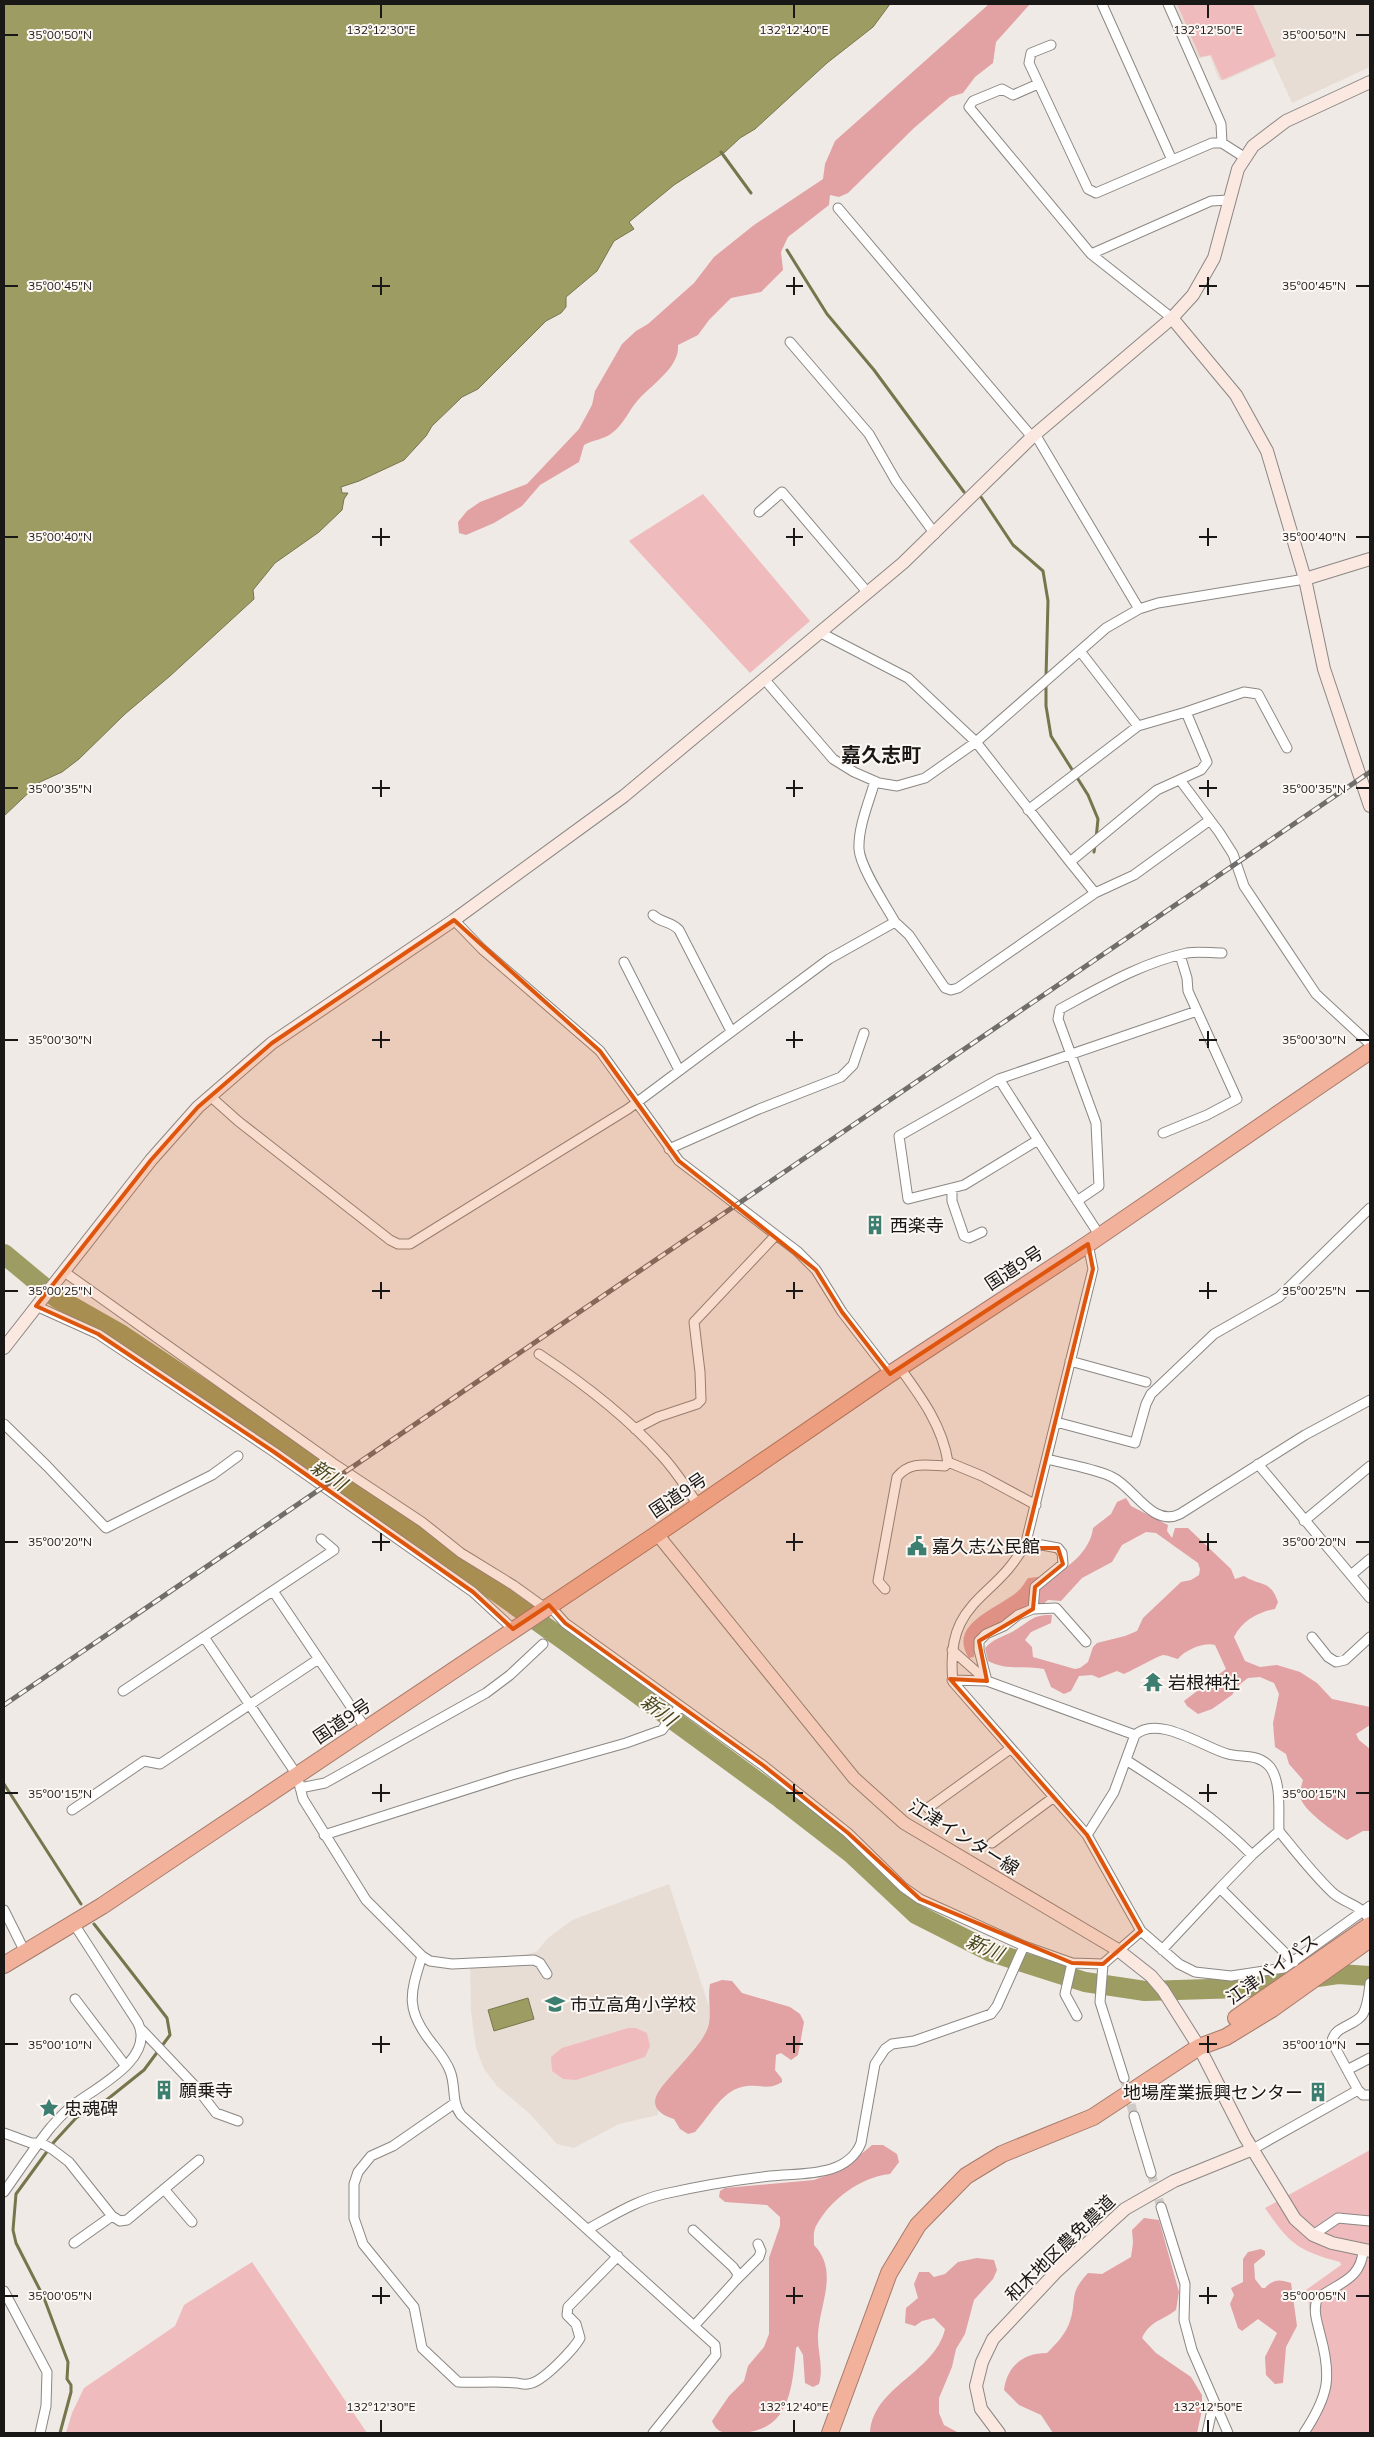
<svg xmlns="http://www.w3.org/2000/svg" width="1374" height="2437" viewBox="0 0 1374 2437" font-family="Mulish,'Noto Sans JP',sans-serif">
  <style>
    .built { fill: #e8ddd4 }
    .green { fill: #f0bbbc }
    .forest { fill: #e2a1a3 }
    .water { fill: #9d9d63; stroke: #76754c }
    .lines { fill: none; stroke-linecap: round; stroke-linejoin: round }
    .stream { stroke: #76754c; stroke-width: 3 }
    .river { stroke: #9d9d63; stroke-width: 20 }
    .street-tunnel { stroke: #cfcac7; stroke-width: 9; stroke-dasharray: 9 4.5; stroke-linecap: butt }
    .street-casing { stroke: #8b8783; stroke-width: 11 }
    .secondary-casing { stroke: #8b8783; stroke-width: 14 }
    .highway-casing { stroke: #a67b6c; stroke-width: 18 }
    .street { stroke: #fff; stroke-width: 9 }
    .secondary { stroke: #fbe8e1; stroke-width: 12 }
    .highway { stroke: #f2b19a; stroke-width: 16 }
    .rail-casing { stroke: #706d6a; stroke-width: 5 }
    .rail { stroke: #fcf7f3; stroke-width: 3; stroke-dasharray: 9; stroke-linecap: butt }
    .marked { fill: #de560d; fill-opacity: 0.2; stroke: #de560d; stroke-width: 4; stroke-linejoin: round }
    .ticks { fill: none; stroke: #1a1817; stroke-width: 2 }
    .labels { text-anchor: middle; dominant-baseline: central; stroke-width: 4; stroke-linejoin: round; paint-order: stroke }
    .poi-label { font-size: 18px; fill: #1a1817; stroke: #fcf7f3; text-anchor: start }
    .street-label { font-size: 18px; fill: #1a1817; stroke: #fcf7f3 }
    .water-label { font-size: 19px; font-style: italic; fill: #474619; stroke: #fcf7f3 }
    .quarter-label { font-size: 20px; font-weight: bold; fill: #1a1817; stroke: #fcf7f3 }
    .ticks-label { font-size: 12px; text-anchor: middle; fill: #1a1817; stroke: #fcf7f3; stroke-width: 4; stroke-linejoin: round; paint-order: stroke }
  </style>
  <rect width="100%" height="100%" fill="#efeae6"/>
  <path class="built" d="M1172 4H1370V67L1292 103 1272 59 1226 80H1219L1210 56 1196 59Z
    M669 1884 714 2022 659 2099 658 2115 619 2124 574 2148 557 2144 530 2114 497 2086 484 2069 476 2048 471 2012 470 1968 536 1952 547 1939 572 1920Z"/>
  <path class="green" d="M1177 4H1253L1276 56 1222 80 1211 55 1200 57Z
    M703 494 810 621 750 673 629 541Z
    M628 2028H636L647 2033 650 2046 645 2057 576 2080 563 2079 552 2071 551 2057 562 2048Z
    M1370 2150V2433H1298C1305 2422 1315 2409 1320 2396 1330 2369 1315 2339 1310 2312 1308 2303 1310 2299 1306 2290L1341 2265 1340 2262C1297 2250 1290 2244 1265 2208Z
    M252 2262 367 2433H66L72 2413 84 2388 175 2326 184 2305Z"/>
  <path class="forest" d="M989 4H1030L996 42 993 63 975 77 963 93 950 97 914 128 848 193 839 197 830 195 829 205 788 237 781 252 783 270 761 292 731 298 709 320 698 335 678 345C680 367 651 385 638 400 629 410 624 424 612 433 605 439 593 440 584 445L579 462 540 485 522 506 494 523 466 535 459 533 458 522 467 511 480 502 527 484 579 429 592 405 595 391 622 344 636 331 648 324 694 283 714 257 754 225 823 179 825 164 835 141Z
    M1126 1498 1131 1506 1168 1525 1167 1531 1172 1538 1175 1528H1188L1231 1569 1235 1579 1244 1576C1261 1587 1270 1579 1278 1602L1275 1609C1258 1612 1242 1621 1234 1637L1245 1661 1260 1667 1277 1665 1300 1672 1317 1683 1332 1699 1370 1707V1725L1356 1734 1359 1740 1370 1749V1831H1363L1347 1840C1336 1833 1300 1809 1300 1795 1300 1790 1302 1784 1303 1780L1289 1764 1286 1754 1275 1747 1273 1723 1279 1694 1274 1683 1260 1677 1248 1678 1239 1685 1232 1695 1212 1709 1198 1714 1187 1706 1184 1701 1226 1669 1215 1645C1204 1642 1185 1650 1178 1659 1173 1658 1168 1655 1163 1655 1160 1655 1131 1671 1124 1674L1117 1671 1099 1678 1092 1675 1079 1676 1071 1691 1064 1694 1051 1687 1044 1669C1024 1665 1007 1671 988 1661L985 1648C993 1639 1002 1637 1012 1632 1028 1623 1032 1614 1052 1615L1051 1623 1031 1632 1025 1640 1032 1647 1033 1657 1075 1669 1080 1668 1088 1662 1093 1647 1097 1643 1125 1636 1137 1631 1143 1618 1181 1582 1191 1580 1199 1575 1200 1569 1198 1563 1156 1533 1146 1532 1122 1545 1112 1562 1082 1578 1061 1601 1048 1600 1042 1605 1016 1611 998 1624 982 1631 976 1638 974 1657 969 1658C946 1623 1000 1608 1018 1591 1022 1588 1025 1582 1028 1578 1035 1577 1044 1577 1052 1574 1071 1568 1091 1548 1093 1528L1111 1514 1117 1502Z
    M722 1980 732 1981 742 1993 790 2007 800 2014 804 2022 798 2055 791 2060 781 2053 776 2055 775 2070 782 2079V2082C770 2090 760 2085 747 2086 723 2088 710 2116 695 2132L688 2134 680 2129 674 2119C637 2107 663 2086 678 2068 688 2057 701 2043 707 2030 713 2017 707 1999 710 1984Z
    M872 2145H883L897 2154 899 2162 890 2174C860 2177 830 2200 816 2226 813 2231 814 2239 814 2245 839 2271 820 2303 818 2334 817 2351 824 2367 819 2384L813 2387 805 2383 803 2355 798 2346 796 2348C792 2390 790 2433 736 2433 723 2433 717 2433 712 2421L729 2396 744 2381 748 2366 764 2347 769 2334V2258L780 2226V2217L767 2205 725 2202 719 2197 720 2191 725 2188 814 2180C836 2173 855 2160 872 2145Z
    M1144 2218 1159 2220 1179 2292 1176 2310C1160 2322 1151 2320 1142 2338L1156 2353 1191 2377 1202 2395V2410L1197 2433H1053L1041 2415 1019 2405 1004 2390C1007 2366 1023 2353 1047 2353 1056 2344 1064 2336 1069 2324 1078 2301 1067 2295 1088 2273L1102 2274 1131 2257 1133 2243 1132 2230Z
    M1261 2249 1265 2251V2255L1254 2264 1255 2279 1262 2288H1265C1274 2279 1279 2279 1291 2283L1297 2326 1286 2347 1283 2383 1275 2384 1266 2375 1265 2357 1277 2333 1258 2319 1242 2331 1238 2328 1230 2304 1234 2295 1231 2288 1243 2282V2259L1248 2252Z
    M977 2258 994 2260 997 2270 993 2279 974 2300 965 2334 956 2349 952 2367 939 2398V2413L944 2425 959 2433H870C873 2386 935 2373 945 2329L934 2318 922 2321 915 2326 905 2323 906 2308 918 2298 914 2284 919 2272H929L934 2277 945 2274 958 2262Z"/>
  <path class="water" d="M4 4H890L873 27 827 63 755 129 740 138 725 152 674 185 629 222 634 229 614 241 597 271 566 297V307L561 313 546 321 478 389 462 397 432 426 426 436 404 460 359 481 341 487 342 493H348L344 499 342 510 319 532 275 563 253 590 254 599 170 676 125 714 79 759 62 772 40 782 4 816Z
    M528 1998 534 2019 494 2031 488 2010Z"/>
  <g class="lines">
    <path class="stream" d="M721 152 751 193
      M787 250 827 314 874 370 964 492
      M981 497 1013 545 1043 571 1048 601 1046 677
      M1046 683V706L1051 736 1088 795 1098 819 1096 839
      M1094 852 1095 845
      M4 1784 81 1904
      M60 2433 71 2392V2385L67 2379 68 2362 44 2298 16 2243 13 2230 16 2194 54 2142 76 2118 104 2102 144 2070 170 2035 167 2018 94 1924"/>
    <path class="river" d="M4 1254 57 1298 122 1335 356 1492 564 1640 780 1798 851 1853 916 1914 991 1952 1085 1982 1145 1991 1242 1988 1338 1974 1370 1976"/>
    <path class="street-tunnel" d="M1124 2078 1134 2116
      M1151 2173 1161 2207"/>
    <defs>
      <path id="street" d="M1102 4 1172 160
        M1168 4 1221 124 1222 143
        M1051 45 1031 53 1029 63 1088 189 1096 193 1212 143H1222L1244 157
        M1038 84 1013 95 1002 89 973 101 969 107 1091 254 1172 318
        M838 208 1032 437
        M1091 254 1211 201 1228 200
        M790 342 869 434 896 481 935 534
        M1035 434 1139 609
        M759 512 782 492 868 593
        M821 633 908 678 976 742 1070 862 1157 790 1201 770 1207 762 1186 712 1138 726 1080 651
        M765 680 833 759 854 772 879 783 897 786 925 778 976 742 1106 628 1139 609 1158 603 1305 579
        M1186 712 1244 692 1258 694 1287 748
        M1180 780 1219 832 1233 854 1244 886 1316 994 1370 1044
        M875 781C869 802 858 827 859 849 860 867 886 906 895 922
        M1028 810 1138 726
        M1070 862 1095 893 1134 875 1210 820
        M653 915C661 923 671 921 679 930L731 1031
        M454 920 482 949 600 1051 679 1161 797 1251 816 1270 842 1312 890 1374
        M624 962 679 1070
        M999 1079 1197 1011
        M210 1096 238 1121 390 1240 398 1244H410L628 1109 829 959 895 922 909 935 945 988 951 990 958 988 1095 893
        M1163 1133 1207 1115 1237 1099 1188 991 1187 978 1180 955
        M1038 1140 964 1185 908 1199 899 1136 999 1079C1032 1131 1066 1184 1100 1236
        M669 1149 759 1109 841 1077 853 1065 864 1033
        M952 1188V1201L964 1236 969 1238 982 1232
        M1077 1201 1099 1186 1096 1123 1058 1019 1060 1009C1101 987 1141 963 1187 953 1198 951 1211 953 1222 953
        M1088 1244 1093 1269 1026 1542C997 1601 944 1597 953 1682L1087 1835 1141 1931 1179 1964 1195 1972 1231 1976 1284 1968 1370 1906
        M63 1271 333 1463 422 1522 461 1553 513 1585 545 1608
        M36 1306 98 1334 274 1452 473 1592 513 1629
        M539 1354C583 1383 627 1417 662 1456 676 1471 687 1489 699 1506
        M1070 1361 1146 1382
        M900 1368C921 1397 942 1425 948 1462L982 1476 1036 1505
        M1056 1422 1135 1443 1146 1404 1151 1394 1214 1334 1279 1297 1370 1208
        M4 1424 47 1466 106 1528 212 1475 238 1456
        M635 1429 658 1417 697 1404 701 1400 700 1372 694 1322 776 1235
        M1048 1459C1068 1465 1093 1468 1112 1477 1134 1487 1152 1528 1180 1514L1305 1435 1370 1400
        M1258 1464 1370 1598
        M1304 1521 1370 1466
        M1023 1549 1042 1545 1058 1548 1062 1553 1063 1564 1035 1587 1033 1609
        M1351 1575 1370 1559
        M885 1589 878 1581 897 1477C910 1461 926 1465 945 1466L948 1462
        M273 1591 366 1729
        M549 1605 565 1623 764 1766 848 1833 903 1887 920 1899 1024 1946 1072 1963 1103 1964 1141 1931
        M204 1637 297 1775 303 1799 366 1900 422 1956 430 1961 452 1964 534 1960 540 1963 547 1974
        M1312 1637 1328 1657 1336 1662 1345 1660 1370 1637
        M952 1650 987 1681 1135 1735 1114 1792 1087 1835
        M952 1680 987 1681 979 1650V1641L986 1634 1004 1626 1018 1615 1033 1609 1056 1608 1086 1642
        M123 1691 334 1550 321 1539
        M1135 1735C1159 1714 1204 1748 1228 1754 1243 1758 1258 1753 1270 1767 1282 1783 1278 1812 1279 1831
        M1126 1760C1170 1788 1216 1818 1252 1855L1220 1888 1294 1962
        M300 1788 325 1783 486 1693 510 1675 543 1644
        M928 1808 1010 1749
        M72 1810 144 1761 160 1764 317 1660
        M324 1835 512 1775 626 1743 662 1730 680 1706
        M992 1843 1054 1797
        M1252 1855 1279 1831C1296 1852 1313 1874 1333 1893 1346 1904 1360 1904 1370 1920
        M4 1910 25 1952
        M1162 1950 1220 1888
        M422 1956C410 1994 405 2009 431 2042 438 2051 446 2060 450 2071 456 2085 451 2102 461 2115L715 2345 716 2355 653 2433
        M1072 1963 1065 1994 1077 2016
        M1103 1964 1100 2002 1124 2078
        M1370 1983C1369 1992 1368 2005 1363 2014 1356 2026 1333 2026 1332 2042L1358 2090 1363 2095H1370
        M75 1999 125 2065
        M142 2030 196 2087 216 2113 238 2121
        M1347 2070 1370 2058
        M455 2103 393 2146 371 2156 358 2172 354 2184V2218L363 2244 414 2307 422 2348 458 2382C478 2383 497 2381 517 2383 521 2384 527 2385 532 2383 545 2379 574 2349 580 2338L576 2324 567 2315 568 2307 618 2256
        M1134 2116 1151 2173
        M4 2133 31 2143H41L52 2149 69 2162 112 2216 120 2221 127 2220 199 2160
        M1253 2149 1358 2090
        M164 2189 192 2222
        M4 2192C19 2171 34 2148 51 2127 58 2119 67 2109 76 2103 99 2086 155 2058 138 2023L74 1924
        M1161 2207 1185 2284 1184 2320 1192 2350 1228 2433
        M588 2229C612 2216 637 2200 664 2194 699 2186 735 2180 770 2176 790 2174 811 2175 831 2169 844 2165 856 2156 861 2143L875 2064 885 2049 892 2044 914 2041 991 2014 997 2006 1024 1946
        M693 2230 733 2267 738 2274 736 2280 694 2326
        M1313 2235 1338 2218 1370 2221
        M74 2243 112 2216
        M736 2280 759 2257 761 2251 758 2244
        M4 2291 47 2372 46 2406 40 2433
        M1207 2433 1214 2401
        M1304 2433C1329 2395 1332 2377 1320 2334 1317 2321 1313 2312 1317 2299 1337 2283 1361 2280 1363 2251"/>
      <path id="secondary" d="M1172 318 1236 395 1267 451 1305 579 1324 669 1370 806
        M1305 579 1370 559
        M4 1348 151 1160 198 1107 272 1043 454 920 624 796 903 563 1032 437 1172 318 1193 295 1214 258 1238 169 1253 146 1286 121 1370 82
        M657 1534 854 1778 904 1823 1118 1950 1151 1976 1163 1990 1199 2047 1245 2137 1295 2219 1313 2235 1332 2243 1370 2251
        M999 2433 981 2409 976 2386 982 2362 993 2339 1057 2271 1125 2209 1174 2181 1253 2149"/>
      <path id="highway" d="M4 1965 102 1906 657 1534 890 1374 1088 1244 1370 1051
        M1236 2018 1370 1925
        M830 2433 889 2273 918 2225 966 2176 1002 2154 1093 2117 1199 2047 1226 2037 1272 2009 1370 1939"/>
    </defs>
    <use href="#street" class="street-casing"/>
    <use href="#secondary" class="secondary-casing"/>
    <use href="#highway" class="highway-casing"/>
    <use href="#street" class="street"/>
    <use href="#secondary" class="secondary"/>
    <use href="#highway" class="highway"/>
    <defs>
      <path id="rail" d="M4 1705 1370 772"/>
    </defs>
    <use href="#rail" class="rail-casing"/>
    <use href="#rail" class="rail"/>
  </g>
  <path class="marked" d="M454 920 600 1051 679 1161 816 1270 842 1312 890 1374 1088 1244 1093 1269 1024 1548H1058L1063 1564 1035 1587 1033 1609 979 1641 987 1681 950 1679 1087 1835 1141 1931 1103 1964 1072 1963 920 1899 848 1833 764 1766 565 1623 549 1605 513 1629 473 1592 274 1452 98 1334 36 1306 151 1160 198 1107 272 1043Z"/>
  <path class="ticks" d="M381 5V18M794 5V18M1208 5V18M5 35H18M1356 35H1369M381 277V295M794 277V295M1208 277V295M5 286H18M372 286H390M786 286H803M1199 286H1217M1356 286H1369M381 528V546M794 528V546M1208 528V546M5 537H18M372 537H390M786 537H803M1199 537H1217M1356 537H1369M381 780V797M794 780V797M1208 780V797M5 788H18M372 788H390M786 788H803M1199 788H1217M1356 788H1369M381 1031V1048M794 1031V1048M1208 1031V1048M5 1040H18M372 1040H390M786 1040H803M1199 1040H1217M1356 1040H1369M381 1282V1299M794 1282V1299M1208 1282V1299M5 1291H18M372 1291H390M786 1291H803M1199 1291H1217M1356 1291H1369M381 1533V1551M794 1533V1551M1208 1533V1551M5 1542H18M372 1542H390M786 1542H803M1199 1542H1217M1356 1542H1369M381 1784V1802M794 1784V1802M1208 1784V1802M5 1793H18M372 1793H390M786 1793H803M1199 1793H1217M1356 1793H1369M381 2036V2053M794 2036V2053M1208 2036V2053M5 2044H18M372 2044H390M786 2044H803M1199 2044H1217M1356 2044H1369M381 2287V2304M794 2287V2304M1208 2287V2304M5 2296H18M372 2296H390M786 2296H803M1199 2296H1217M1356 2296H1369M381 2420V2432M794 2420V2432M1208 2420V2432"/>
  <defs>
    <symbol id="building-bare" viewBox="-9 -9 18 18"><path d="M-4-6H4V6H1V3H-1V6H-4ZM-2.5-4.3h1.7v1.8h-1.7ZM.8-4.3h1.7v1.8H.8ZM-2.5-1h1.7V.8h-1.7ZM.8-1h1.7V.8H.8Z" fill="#3c7e6f" stroke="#fcf7f3" stroke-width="2.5" paint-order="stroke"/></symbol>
    <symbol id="civic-bare" viewBox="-9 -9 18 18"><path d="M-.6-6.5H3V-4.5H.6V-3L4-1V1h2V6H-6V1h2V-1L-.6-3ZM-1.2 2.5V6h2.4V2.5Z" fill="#3c7e6f" stroke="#fcf7f3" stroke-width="2.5" paint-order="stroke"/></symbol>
    <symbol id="temple-bare" viewBox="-9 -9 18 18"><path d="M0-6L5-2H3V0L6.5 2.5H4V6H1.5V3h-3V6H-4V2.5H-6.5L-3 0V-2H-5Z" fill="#3c7e6f" stroke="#fcf7f3" stroke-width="2.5" paint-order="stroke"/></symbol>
    <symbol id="school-bare" viewBox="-9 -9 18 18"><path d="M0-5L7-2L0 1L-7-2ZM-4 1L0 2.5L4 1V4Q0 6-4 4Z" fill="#3c7e6f" stroke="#fcf7f3" stroke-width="2.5" paint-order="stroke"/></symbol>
    <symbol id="sight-bare" viewBox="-9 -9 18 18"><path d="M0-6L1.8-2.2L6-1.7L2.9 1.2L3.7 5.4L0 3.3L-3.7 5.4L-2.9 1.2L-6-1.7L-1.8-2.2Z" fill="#3c7e6f" stroke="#fcf7f3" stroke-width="2.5" paint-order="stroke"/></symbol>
  </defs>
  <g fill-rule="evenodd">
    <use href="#building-bare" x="861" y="1211" width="28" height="28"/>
    <use href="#civic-bare" x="903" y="1532" width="28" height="28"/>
    <use href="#temple-bare" x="1139" y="1668" width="28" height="28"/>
    <use href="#school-bare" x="541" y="1990" width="28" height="28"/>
    <use href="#building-bare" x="150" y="2076" width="28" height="28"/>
    <use href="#building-bare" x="1304" y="2078" width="28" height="28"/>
    <use href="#sight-bare" x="35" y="2094" width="28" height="28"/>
  </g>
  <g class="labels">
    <g class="poi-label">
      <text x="890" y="1225">西楽寺</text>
      <text x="932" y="1546">嘉久志公民館</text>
      <text x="1168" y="1682">岩根神社</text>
      <text x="570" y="2004">市立高角小学校</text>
      <text x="179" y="2090">願乗寺</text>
      <text x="1303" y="2092" text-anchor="end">地場産業振興センター</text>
      <text x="64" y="2108">忠魂碑</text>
    </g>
    <g class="street-label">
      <text transform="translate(1014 1268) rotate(-33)">国道9号</text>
      <text transform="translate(678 1495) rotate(-34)">国道9号</text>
      <text transform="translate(342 1721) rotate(-34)">国道9号</text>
      <text transform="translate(964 1837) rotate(32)">江津インター線</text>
      <text transform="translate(1272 1969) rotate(-35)">江津バイパス</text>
      <text transform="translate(1060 2248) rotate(-44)">和木地区農免農道</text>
    </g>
    <g class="water-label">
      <text transform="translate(329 1475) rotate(34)">新川</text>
      <text transform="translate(659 1710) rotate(37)">新川</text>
      <text transform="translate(985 1947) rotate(23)">新川</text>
    </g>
    <g class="quarter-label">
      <text x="881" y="754">嘉久志町</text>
    </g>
  </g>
  <g class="ticks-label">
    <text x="381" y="34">132°12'30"E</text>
    <text x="794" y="34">132°12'40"E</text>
    <text x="1208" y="34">132°12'50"E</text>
    <text x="60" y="39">35°00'50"N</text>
    <text x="1314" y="39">35°00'50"N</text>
    <text x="60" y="290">35°00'45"N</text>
    <text x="1314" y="290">35°00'45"N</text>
    <text x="60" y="541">35°00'40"N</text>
    <text x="1314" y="541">35°00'40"N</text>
    <text x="60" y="793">35°00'35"N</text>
    <text x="1314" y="793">35°00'35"N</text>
    <text x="60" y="1044">35°00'30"N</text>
    <text x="1314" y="1044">35°00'30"N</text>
    <text x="60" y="1295">35°00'25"N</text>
    <text x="1314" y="1295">35°00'25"N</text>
    <text x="60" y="1546">35°00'20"N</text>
    <text x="1314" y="1546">35°00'20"N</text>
    <text x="60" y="1798">35°00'15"N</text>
    <text x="1314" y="1798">35°00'15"N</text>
    <text x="60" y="2049">35°00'10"N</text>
    <text x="1314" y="2049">35°00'10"N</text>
    <text x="60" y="2300">35°00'05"N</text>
    <text x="1314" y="2300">35°00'05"N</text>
    <text x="381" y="2411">132°12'30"E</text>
    <text x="794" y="2411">132°12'40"E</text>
    <text x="1208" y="2411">132°12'50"E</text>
  </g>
  <rect width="1374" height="2437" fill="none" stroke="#1a1817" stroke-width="10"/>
</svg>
